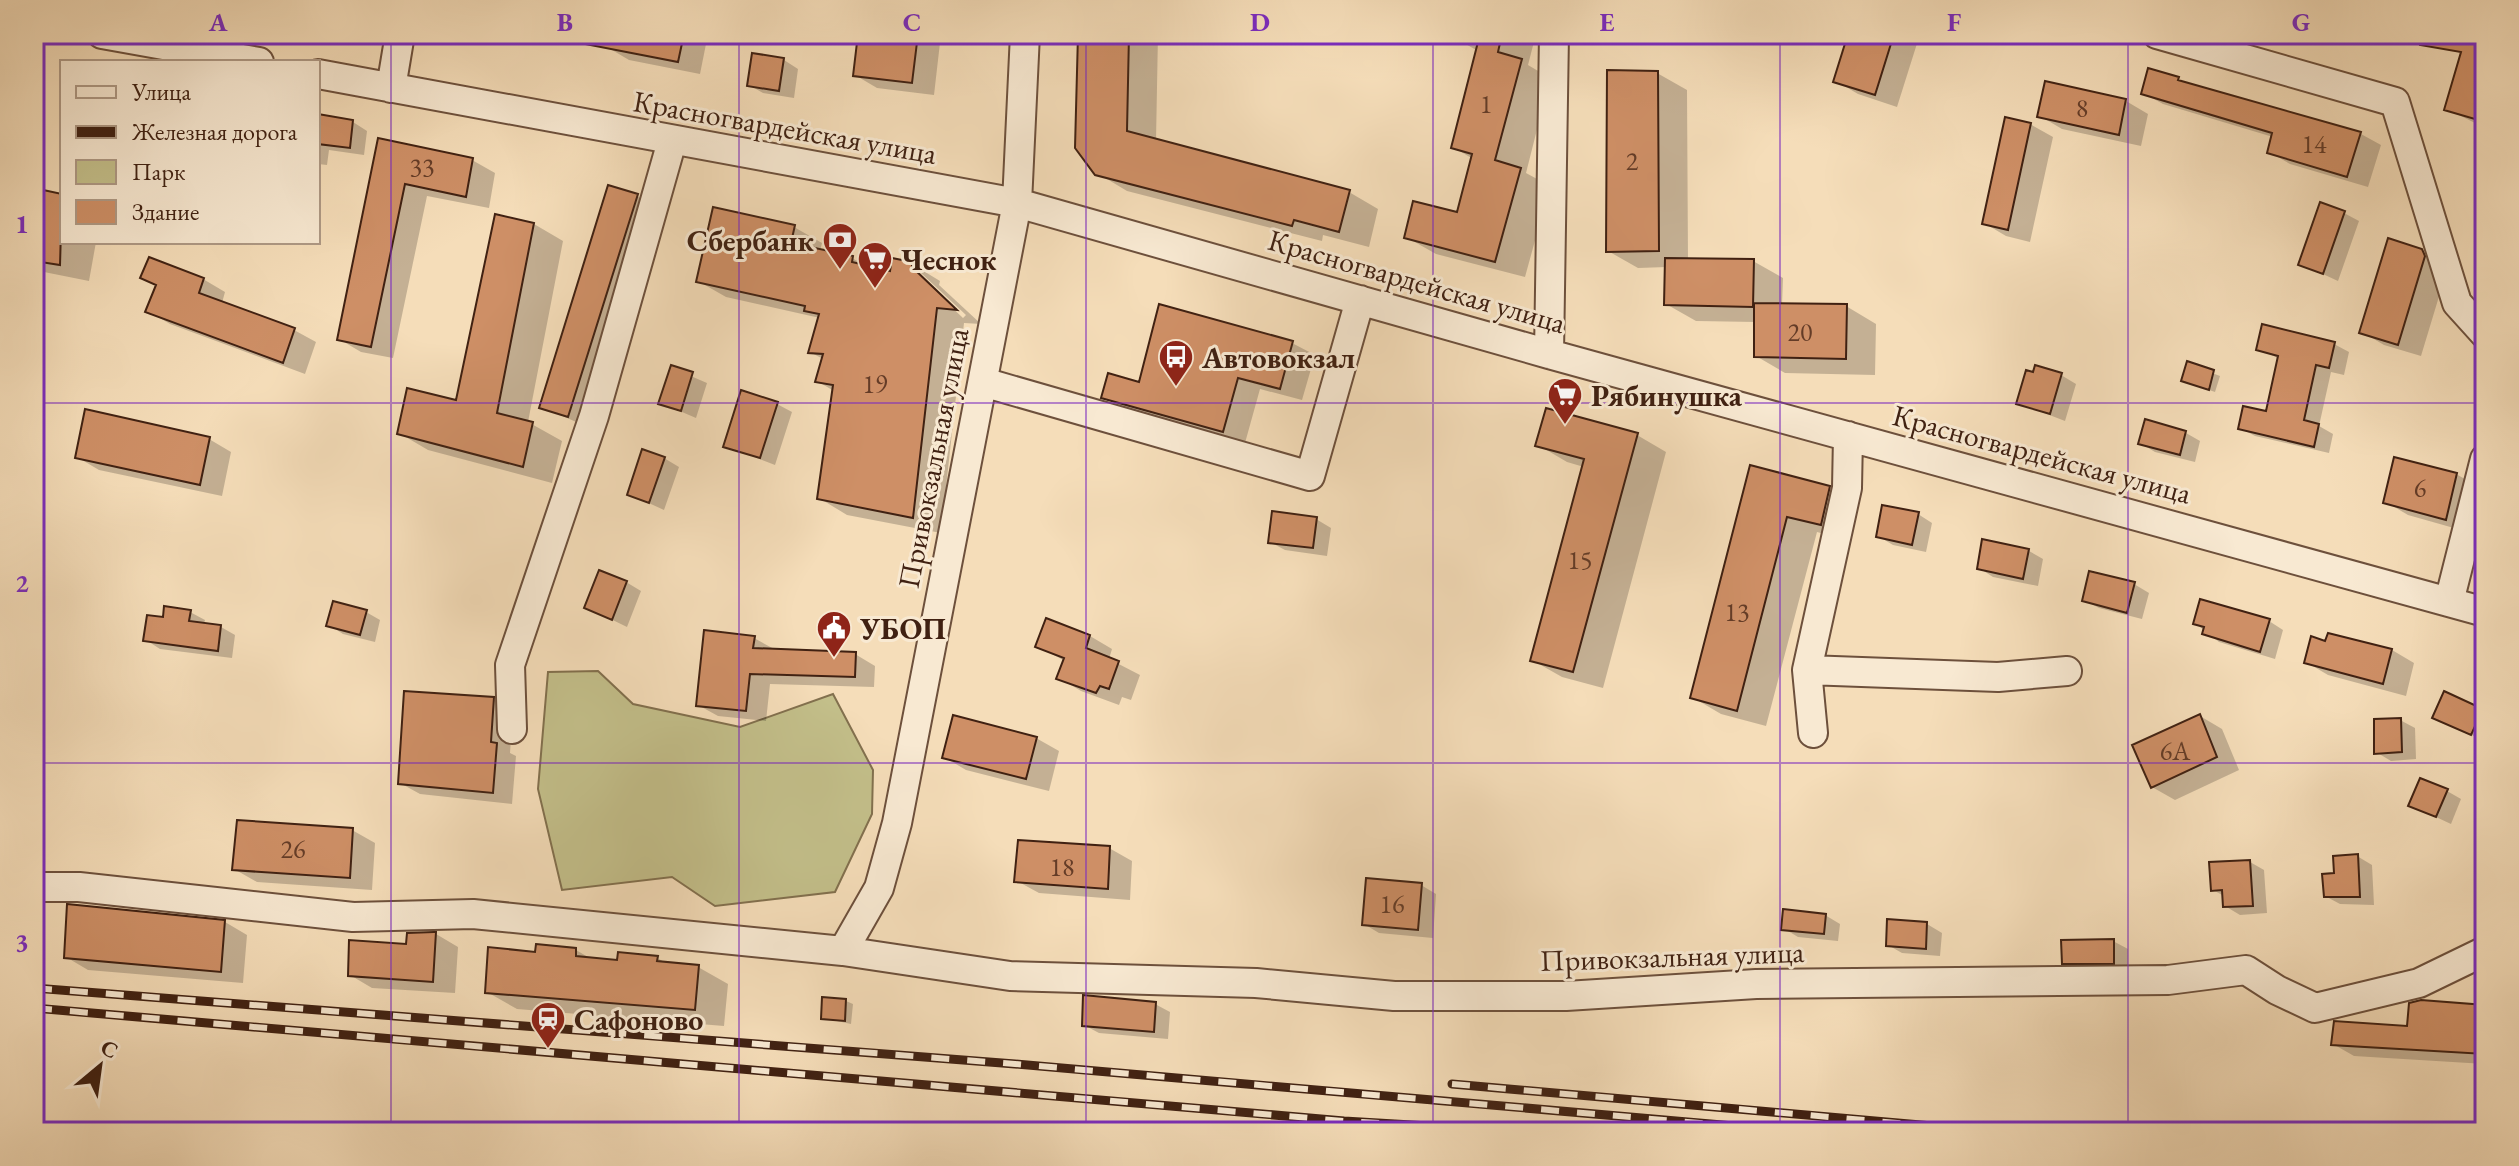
<svg xmlns="http://www.w3.org/2000/svg" width="2519" height="1166" viewBox="0 0 2519 1166" font-family="'EB Garamond',serif">
  <style>
    .green { fill: #c3bf8a; stroke: #82704e; stroke-width: 2 }
    .shadow { fill: #0003; fill-rule: evenodd }
    .building { fill: #ce8f66; stroke: #402112; stroke-width: 2 }
    .lines { fill: none; stroke-linecap: round; stroke-linejoin: round }
    .minor-casing { stroke: #6d503c; stroke-width: 32 }
    .minor { stroke: #f8e9d2; stroke-width: 28 }
    .rail-casing { stroke: #402112; stroke-width: 9 }
    .rail { stroke: #f8e9d2; stroke-width: 6; stroke-dasharray: 18; stroke-linecap: butt }
    .grid { fill: none; stroke: #7b2cbf; stroke-width: 2; stroke-opacity: 0.55 }
    .labels { text-anchor: middle; dominant-baseline: central; stroke-width: 6; stroke-linejoin: round; paint-order: stroke }
    .number-label { font-size: 26px; fill: #643c27 }
    .street-label { font-size: 30px; fill: #402112; stroke: #f8e9d2 }
    .poi-label { font-size: 30px; font-weight: bold; fill: #402112; stroke: #f8e9d2; text-anchor: start }
    .neatline { fill: none; stroke: #7b2cbf; stroke-width: 3 }
    .grid-label { font-size: 26px; text-anchor: middle; font-weight: bold; fill: #7b2cbf }
  </style>
  <rect width="100%" height="100%" fill="#f5ddb9"/>
  <filter id="stains"><feTurbulence type="fractalNoise" baseFrequency=".0025" numOctaves="4"/><feColorMatrix values="0 0 0 0 .2 0 0 0 0 .09 0 0 0 0 .02 0 0 0 .5 -.17"/></filter>
  <radialGradient id="worn" r=".72"><stop offset=".6" stop-color="#630" stop-opacity="0"/><stop offset="1" stop-color="#630" stop-opacity=".3"/></radialGradient>
  <path class="green" d="M598 671 633 704 740 727 833 694 873 770 872 814 835 892 715 906 672 877 562 890 538 789 548 672Z"/>
  <path class="shadow" d="M485 34H506L500 38Z
    M610 34H708L700 74 629 60 607 47Z
    M860 34H941L934 95 877 88 855 75Z
    M1080 34H1158L1156 141 1349 192 1378 209 1369 247 1323 235 1322 241 1127 191 1097 173Z
    M1456 34H1536L1528 65 1550 78 1526 173 1550 186 1525 277 1436 254 1406 237 1458 215 1473 159 1453 147 1478 51 1455 38Z
    M1626 34H1671V36L1631 37Z
    M1850 34H1920L1897 107 1858 94 1836 81Z
    M2392 34H2422L2420 43Z
    M2460 34H2485V128L2447 109 2463 54 2457 50Z
    M784 60 798 69 794 98 763 93 749 85Z
    M1657 73 1687 90 1688 260 1753 261 1783 278 1782 305 1846 306 1876 324 1875 375 1785 373 1756 356V322L1696 321 1666 304 1667 267 1638 268 1608 251Z
    M2178 79 2190 86 2361 134 2381 145 2368 187 2290 164 2269 152 2273 137 2163 104 2143 93Z
    M2046 84 2126 101 2148 114 2141 146 2062 129 2040 116Z
    M318 116 353 122 367 131 364 155 329 150 327 165 318 164Z
    M2030 124 2053 137 2030 242 2006 236 1984 223Z
    M379 141 472 160 495 173 489 208 427 196 393 358 361 352 339 339Z
    M34 191 62 196V242H96L89 281 34 270Z
    M637 196 659 209 590 428 542 407Z
    M2344 213 2359 221 2338 281 2301 264Z
    M534 224 563 241 528 422 562 441 552 483 428 450 399 433 457 403Z
    M794 227 822 243 820 251 852 258 871 269 891 273 912 264 940 281 939 285 981 324 964 323 941 533 847 515 819 498 834 391 817 381 823 359 810 352 820 318 726 297 698 281ZM920 272 966 315 963 318 920 277Z
    M2422 250 2445 264 2447 270 2421 356 2384 345 2362 332Z
    M143 277 203 279 225 292 222 303 294 330 316 342 305 374 170 324 148 311 157 286Z
    M1292 343 1315 355 1302 400 1260 389 1245 443 1126 410 1104 397Z
    M2334 344 2349 352 2344 375 2331 372 2319 426 2333 434 2329 453 2255 436 2240 428 2267 413 2280 359 2259 349Z
    M2188 364 2220 376 2215 392 2183 381Z
    M672 368 707 383 696 418 661 403Z
    M2061 375 2076 384 2065 421 2018 403Z
    M777 404 792 412 775 465 726 446Z
    M2146 421 2186 433 2200 441 2195 462 2155 452 2140 443Z
    M1637 435 1666 452 1603 688 1562 677 1532 660 1584 467 1567 462 1538 445Z
    M209 439 231 452 222 496 99 470 77 457Z
    M664 458 679 467 664 510 629 494Z
    M1752 467 1829 487 1859 504 1851 541 1817 532 1766 726 1721 714 1692 697Z
    M2456 474 2479 487 2468 532 2408 515 2386 502Z
    M1918 514 1932 523 1926 552 1893 545 1878 536Z
    M1316 519 1331 528 1327 556 1285 550 1270 542Z
    M2029 551 2043 559 2038 586 1993 577 1979 568Z
    M626 582 641 591 627 627 586 607Z
    M2134 584 2149 593 2142 619 2099 608 2084 600Z
    M190 612 205 620 204 625 221 627 235 635 232 658 160 649 146 640 165 620Z
    M366 612 380 620 375 642 343 634 329 625Z
    M2269 621 2283 630 2275 659 2219 642 2195 623Z
    M1090 636 1112 649 1109 659 1140 675 1131 700 1122 697 1119 705 1081 691 1059 678 1065 661 1037 646Z
    M754 638 774 649 855 654 875 666 874 687 770 684 766 721 718 716 698 705Z
    M2327 643 2392 650 2414 663 2406 696 2328 675 2306 662Z
    M2445 694 2485 713V741L2449 725Z
    M493 699 513 710 510 753 516 756 512 804 420 794 400 783Z
    M2200 716 2222 729 2239 770 2175 800 2152 787Z
    M2400 720 2415 728 2416 759 2391 761 2376 752Z
    M1036 738 1059 751 1049 791 966 770 944 757Z
    M2447 791 2461 799 2451 824 2410 805Z
    M352 830 375 843 372 890 257 882 234 869Z
    M1109 848 1132 861 1130 900 1039 893 1017 881Z
    M2357 856 2372 865 2374 905 2340 904 2325 896Z
    M2250 862 2264 870 2267 913 2240 915 2225 906 2224 896 2213 890Z
    M1421 885 1436 894 1433 938 1379 933 1364 924Z
    M1825 915 1840 924 1838 941 1798 937 1783 928Z
    M225 922 247 935 243 983 88 970 66 957Z
    M1927 924 1942 933 1940 956 1902 953 1888 945Z
    M436 934 458 947 455 993 372 988 350 975Z
    M2113 941 2128 949V971H2079L2064 963Z
    M576 950 593 960 619 962 657 958 668 964 698 967 728 984 724 1026 517 1009 487 992 537 954Z
    M846 1001 853 1004 851 1024 823 1018Z
    M1155 1004 1170 1012 1168 1039 1099 1033 1084 1025Z
    M2485 1007V1064L2354 1056 2333 1044Z"/>
  <path class="building" d="M586 34H684L678 62 585 44Z
    M858 34H918L912 83 853 76Z
    M1078 34H1129L1127 131 1350 190 1339 232 1294 220 1292 226 1095 175 1075 148Z
    M1480 34H1502L1498 52 1522 59 1495 160 1521 168 1495 262 1404 238 1413 201 1457 212 1472 154 1451 148Z
    M1848 34H1894L1875 95 1833 82Z
    M2421 34H2485V122L2444 110 2461 52 2420 45Z
    M752 53 784 58 779 91 747 86Z
    M2148 68 2179 77 2178 80 2361 132 2347 177 2267 153 2272 133 2141 94Z
    M1607 70 1658 71 1659 251 1606 252Z
    M2045 81 2126 99 2119 135 2037 117Z
    M318 114 353 120 350 148 318 144Z
    M2005 117 2031 123 2008 230 1982 224Z
    M378 138 473 158 466 197 405 184 371 347 337 340Z
    M608 185 638 194 568 417 539 408Z
    M34 188 62 194 60 265 34 261Z
    M2320 202 2345 211 2323 274 2298 265Z
    M713 207 795 225 791 243 853 256 852 262 890 271 892 258 912 262V267L957 310 937 308 913 518 817 499 833 385 815 382 823 354 808 353 819 314 804 311 805 306 696 282Z
    M495 214 534 223 497 413 533 422 523 467 397 434 407 388 456 400Z
    M2388 238 2422 249 2425 256 2398 345 2359 333Z
    M149 257 204 278 199 293 295 328 283 363 145 312 156 285 140 278Z
    M1665 258 1754 259 1753 307 1664 305Z
    M1754 303 1847 304 1846 359 1754 357Z
    M1159 304 1293 341 1280 389 1238 378 1223 432 1101 398 1108 373 1139 382Z
    M2262 324 2335 342 2329 368 2316 365 2304 420 2319 424 2314 447 2238 429 2243 406 2266 411 2278 356 2256 350Z
    M2187 361 2214 370 2209 390 2181 381Z
    M671 365 693 372 681 411 658 404Z
    M2035 365 2062 373 2050 414 2016 404 2026 370 2033 372Z
    M741 390 778 402 760 458 723 447Z
    M1546 408 1638 433 1573 672 1530 661 1584 459 1535 446Z
    M85 409 210 437 200 485 75 458Z
    M2145 419 2186 431 2180 455 2138 444Z
    M642 449 665 457 649 503 627 495Z
    M2394 457 2457 473 2446 520 2383 503Z
    M1750 465 1830 486 1821 525 1787 517 1737 711 1690 698Z
    M1882 505 1919 512 1912 545 1876 537Z
    M1272 511 1317 517 1313 548 1268 543Z
    M1982 539 2029 549 2023 579 1977 569Z
    M599 570 627 581 612 620 584 608Z
    M2089 571 2135 582 2127 613 2082 601Z
    M2200 599 2270 619 2260 652 2202 634 2204 627 2193 624Z
    M333 601 367 610 360 635 326 626Z
    M164 606 191 610 189 621 221 625 218 651 143 641 147 615 163 617Z
    M1046 618 1090 635 1086 648 1119 661 1109 689 1100 686 1096 693 1056 679 1064 658 1035 647Z
    M704 630 755 636 753 648 856 652 855 677 750 674 746 711 696 706Z
    M2328 633 2392 649 2383 684 2304 663 2311 636 2325 641Z
    M404 691 494 697 491 742 497 743 493 793 398 784Z
    M2444 691 2483 709 2471 735 2432 718Z
    M2200 714 2217 757 2151 788 2132 745Z
    M953 715 1037 737 1026 779 942 758Z
    M2401 718 2402 752 2374 754V719Z
    M2420 778 2448 789 2436 817 2408 806Z
    M237 820 353 828 350 878 232 870Z
    M1018 840 1110 846 1108 889 1014 882Z
    M2358 854 2360 897H2324L2322 874 2334 873 2333 856Z
    M2250 860 2253 906 2223 907 2222 890 2211 891 2209 862Z
    M1366 878 1422 883 1418 930 1362 925Z
    M67 904 225 920 221 972 64 958Z
    M1783 909 1826 914 1824 934 1781 930Z
    M1887 919 1927 922 1926 949 1886 946Z
    M434 932H436L433 982 348 976 349 940 406 944 407 933Z
    M2114 939V964H2062L2061 940Z
    M536 944 576 948V956L617 960 618 952 658 956 657 961 699 965 695 1010 485 993 488 947 535 952Z
    M1083 995 1156 1002 1154 1032 1082 1026Z
    M822 997 846 999 845 1021 821 1019Z
    M2421 1000 2485 1005V1054L2331 1045 2334 1021 2407 1026 2409 1003Z"/>
  <g class="lines">
    <defs>
      <path id="minor" d="M102 34 259 62
        M2157 34 2395 102 2457 303 2485 334
        M318 74 1017 203 1549 354 2485 612
        M391 88 400 34
        M1549 354 1554 34
        M983 382 1310 476 1360 300
        M2449 602 2485 459
        M1807 670 1998 677 2067 671
        M512 729 510 665 594 416 672 141
        M1813 733 1807 670 1847 488 1848 436
        M34 887H79L353 917 473 914 843 951 879 888 897 823 1017 203 1025 34
        M843 951 1010 976 1256 983 1394 996H1566L1756 984 2168 980 2246 970 2277 990 2315 1008 2419 983 2485 951"/>
    </defs>
    <use href="#minor" class="minor-casing"/>
    <use href="#minor" class="minor"/>
    <defs>
      <path id="rail" d="M34 988 1015 1064 1804 1132
        M34 1008 1344 1121 1528 1132
        M1452 1084 2001 1132"/>
    </defs>
    <use href="#rail" class="rail-casing"/>
    <use href="#rail" class="rail"/>
  </g>
  <path class="grid" d="M391 34V1132M739 34V1132M1086 34V1132M1433 34V1132M1780 34V1132M2128 34V1132M34 403H2485M34 763H2485"/>
  <defs>
    <symbol id="bank-pin" viewBox="-11 -11 22 30"><path d="M0 17L-7.5 6A9.5 9.5 0 1 1 7.5 6Z" fill="#8f2418" stroke="#f8e9d2"/><path d="M-6-4H6V4H-6ZM0-2.3a2.3 2.3 0 1 0 0 4.6a2.3 2.3 0 1 0 0-4.6Z" fill="#fff"/></symbol>
    <symbol id="supermarket-pin" viewBox="-11 -11 22 30"><path d="M0 17L-7.5 6A9.5 9.5 0 1 1 7.5 6Z" fill="#8f2418" stroke="#f8e9d2"/><path d="M-6-5.5h2.5l.6 2H6L4.5 2H-2.5L-4.4-4H-6ZM-1.5 3.2a1.3 1.3 0 1 0 .1 0ZM3 3.2a1.3 1.3 0 1 0 .1 0Z" fill="#fff"/></symbol>
    <symbol id="bus-pin" viewBox="-11 -11 22 30"><path d="M0 17L-7.5 6A9.5 9.5 0 1 1 7.5 6Z" fill="#8f2418" stroke="#f8e9d2"/><path d="M-5-6H5V4H4V6H2V4H-2V6H-4V4H-5ZM-3.5-4V0h7V-4ZM-3.5 1.2v1.5H-2V1.2ZM2 1.2v1.5H3.5V1.2Z" fill="#fff"/></symbol>
    <symbol id="civic-pin" viewBox="-11 -11 22 30"><path d="M0 17L-7.5 6A9.5 9.5 0 1 1 7.5 6Z" fill="#8f2418" stroke="#f8e9d2"/><path d="M-.6-6.5H3V-4.5H.6V-3L4-1V1h2V6H-6V1h2V-1L-.6-3ZM-1.2 2.5V6h2.4V2.5Z" fill="#fff"/></symbol>
    <symbol id="station-pin" viewBox="-11 -11 22 30"><path d="M0 17L-7.5 6A9.5 9.5 0 1 1 7.5 6Z" fill="#8f2418" stroke="#f8e9d2"/><path d="M-3-6H3Q5-6 5-4V2Q5 4 3 4L4.5 6H3L1.5 4h-3L-3 6H-4.5L-3 4Q-5 4-5 2V-4Q-5-6-3-6ZM-3.5-4v3h7v-3ZM-3.5 1v1.5H-2V1ZM2 1v1.5H3.5V1Z" fill="#fff"/></symbol>
  </defs>
  <g fill-rule="evenodd">
    <use href="#bank-pin" x="820" y="220" width="40" height="54"/>
    <use href="#supermarket-pin" x="855" y="239" width="40" height="54"/>
    <use href="#bus-pin" x="1156" y="337" width="40" height="54"/>
    <use href="#supermarket-pin" x="1545" y="375" width="40" height="54"/>
    <use href="#civic-pin" x="814" y="608" width="40" height="54"/>
    <use href="#station-pin" x="528" y="999" width="40" height="54"/>
  </g>
  <g class="labels">
    <g class="number-label">
      <text x="1486" y="104">1</text>
      <text x="2082" y="108">8</text>
      <text x="2314" y="144">14</text>
      <text x="1632" y="161">2</text>
      <text x="422" y="167">33</text>
      <text x="1800" y="332">20</text>
      <text x="875" y="384">19</text>
      <text x="2420" y="488">6</text>
      <text x="1580" y="560">15</text>
      <text x="1737" y="612">13</text>
      <text x="2175" y="751">6А</text>
      <text x="293" y="849">26</text>
      <text x="1062" y="867">18</text>
      <text x="1392" y="904">16</text>
    </g>
    <g class="street-label">
      <text transform="translate(785 127) rotate(10)">Красногвардейская улица</text>
      <text transform="translate(1417 281) rotate(16)">Красногвардейская улица</text>
      <text transform="translate(2042 454) rotate(15)">Красногвардейская улица</text>
      <text transform="translate(933 458) rotate(-79)">Привокзальная улица</text>
      <text transform="translate(1672 956) rotate(-2)">Привокзальная улица</text>
    </g>
    <g class="poi-label">
      <text x="814" y="240" text-anchor="end">Сбербанк</text>
      <text x="901" y="259">Чеснок</text>
      <text x="1202" y="357">Автовокзал</text>
      <text x="1591" y="395">Рябинушка</text>
      <text x="860" y="628">УБОП</text>
      <text x="574" y="1019">Сафоново</text>
    </g>
  </g>
  <rect width="2519" height="1166" fill="none" stroke="#f5ddb9" stroke-width="88"/>
  <rect x="60" y="60" width="260" height="184" fill="#f8e9d2" stroke="#ae9985" stroke-width="2"/>
  <rect x="76" y="86" width="40" height="12" fill="#f8e9d2" stroke="#ae9985" stroke-width="2"/>
  <text x="132" y="100" font-size="24" fill="#402112">Улица</text>
  <rect x="76" y="126" width="40" height="12" fill="#402112" stroke="#ae9985" stroke-width="2"/>
  <text x="132" y="140" font-size="24" fill="#402112">Железная дорога</text>
  <rect x="76" y="160" width="40" height="24" fill="#c3bf8a" stroke="#ae9985" stroke-width="2"/>
  <text x="132" y="180" font-size="24" fill="#402112">Парк</text>
  <rect x="76" y="200" width="40" height="24" fill="#ce8f66" stroke="#ae9985" stroke-width="2"/>
  <text x="132" y="220" font-size="24" fill="#402112">Здание</text>
  <g transform="translate(100 1066) rotate(29)" stroke="#f8e9d2" stroke-width="6" paint-order="stroke">
  <path d="M0-6L14 30L0 20L-14 30Z" fill="#402112"/>
  <text y="-12" font-size="22" font-weight="bold" text-anchor="middle" fill="#402112">С</text>
  </g>
  <rect x="44" y="44" width="2431" height="1078" class="neatline"/>
  <g class="grid-label">
    <text x="218" y="31">A</text>
    <text x="565" y="31">B</text>
    <text x="912" y="31">C</text>
    <text x="1260" y="31">D</text>
    <text x="1607" y="31">E</text>
    <text x="1954" y="31">F</text>
    <text x="2301" y="31">G</text>
    <text x="22" y="233">1</text>
    <text x="22" y="592">2</text>
    <text x="22" y="951">3</text>
  </g>
  <rect width="100%" height="100%" filter="url(#stains)"/>
  <rect width="100%" height="100%" fill="url(#worn)"/>
</svg>
